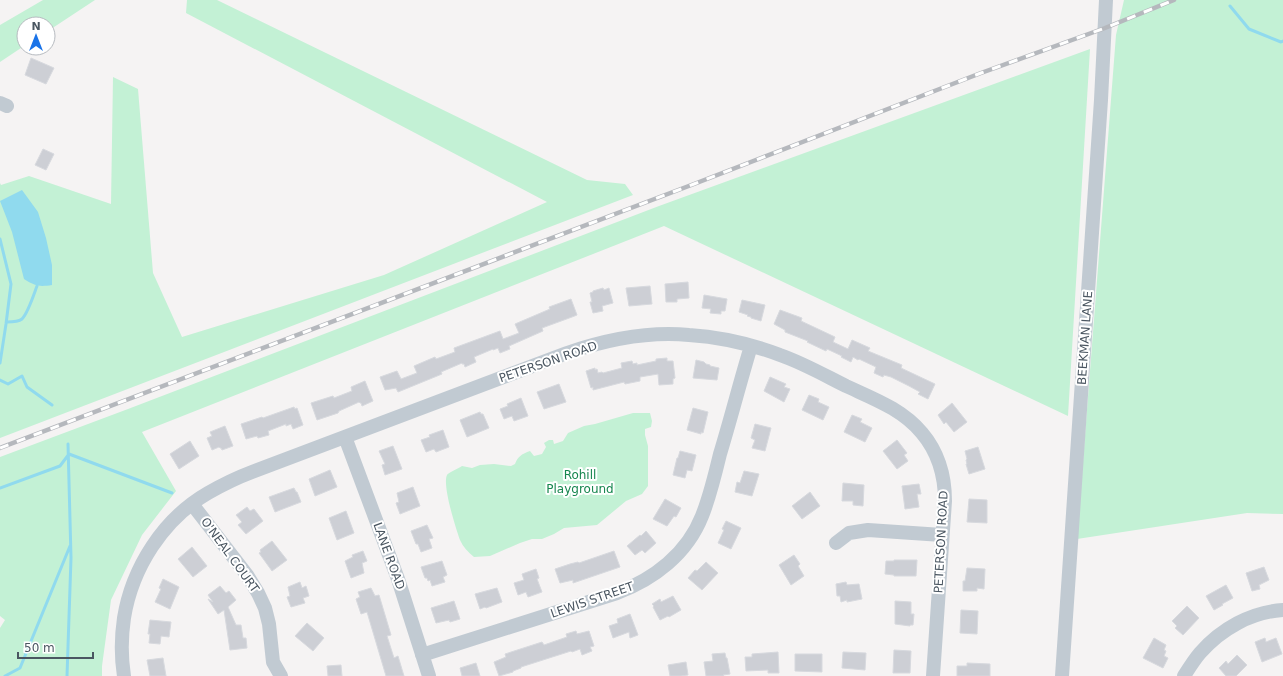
<svg xmlns="http://www.w3.org/2000/svg" width="1283" height="676" viewBox="0 0 1283 676" font-family="'DejaVu Sans',sans-serif">
  <style>
    .green { fill: #c3f1d5 }
    .water { fill: #90daee }
    .lines { fill: none; stroke-linecap: round; stroke-linejoin: round }
    .stream { stroke: #90daee; stroke-width: 3 }
    .building { fill: #cdcfd5; stroke: #d7d9de }
    .minor { stroke: #c1cad2; stroke-width: 14 }
    .rail-casing { stroke: #b5b8bd; stroke-width: 4.5 }
    .rail { stroke: #fff; stroke-width: 3; stroke-dasharray: 9; stroke-linecap: butt }
    .labels { text-anchor: middle; dominant-baseline: central; stroke-width: 4; stroke-linejoin: round; paint-order: stroke }
    .street-label { font-size: 12px; fill: #4a5661; stroke: #fff }
    .park-label { font-size: 12px; fill: #17864f; stroke: #fff }
  </style>
  <rect width="100%" height="100%" fill="#f5f3f3"/>
  <path class="green" d="M43 0H95L48 31V24H24V46L0 62V25Z
    M187 0H217L587 180 625 184 633 195 0 438V183L1 185 29 176 111 204 113 77 138 89 153 273 182 337 384 275 547 202 186 13Z
    M1124 0H1283V514L1247 513 1077 539 1116 35Z
    M1090 49 1068 416 664 226 142 432 176 491 142 535 111 600 102 666V676H0V628L5 620 0 616V457L128 409 659 206Z
    M633 413H650L652 421 651 427 645 429V435L648 446V486L642 494 626 501 597 525 564 528 554 534 542 539H532L520 543 490 556 474 557C468 552 463 547 460 540 456 529 442 485 447 475 448 473 459 468 462 466L472 468 480 465 494 464 511 466 515 464C518 456 522 454 530 451L534 456 542 454 546 447 544 443 549 440H553L554 444 563 441 568 433 584 426 595 424Z"/>
  <path class="water" d="M22 190 38 212 46 238 52 265V285C39 287 35 286 24 279L12 232 0 201Z"/>
  <g class="lines">
    <path class="stream" d="M1230 6 1249 29 1281 42 1283 41
      M0 239 11 284 6 324 0 363
      M7 322C11 322 18 322 22 319 28 313 34 294 37 286
      M0 380 8 384 22 376 27 387 52 405
      M0 488 60 466 69 454 172 493
      M5 676 20 668 70 546
      M67 676 71 558 68 444"/>
  </g>
  <path class="building" d="M31 58 54 68 46 84 25 75Z
    M43 149 54 154 46 170 35 165Z
    M688 282 689 298 677 299V302H666L665 284Z
    M650 286 652 304 629 306 626 288Z
    M603 288 604 290 609 288 613 303 602 306 603 311 593 313 590 302H592L590 293 593 292V291Z
    M704 295 727 299 725 311H721V314L710 313 711 309 702 308Z
    M571 299 577 315 572 317 542 328 543 331 509 346 510 349 500 353 498 348 493 350V349L474 357 476 362 465 367 464 364H462V363L441 372 442 374 398 392 396 388 385 390 380 377 397 371 401 379 417 373 414 366 435 357 436 359 455 352 454 348 500 331 503 339 519 333 515 324 550 309 549 307Z
    M742 300 765 305 761 321 751 318V317L747 316 748 315 739 312Z
    M780 310 802 318 801 321 835 337 833 342 848 349 852 340 870 348 868 351 902 365 901 368 935 384 928 399 918 394 920 392 909 386 891 377 884 375 883 377 874 373 876 367 859 359 858 360 853 357 851 362 841 357 842 356 827 349 826 351 807 342 808 341 785 332V330L774 324Z
    M667 358V361H673L675 378 673 379V384L659 385 658 374 640 377V381L625 384 624 382 593 390V387L591 388 586 371 595 368V370L597 369 598 373 602 372 603 373 622 368 621 363 632 361 633 364 637 363V365L656 361V359Z
    M696 360 704 362 706 364 710 365V366L719 368 717 380 693 378Z
    M770 377 786 384 784 387 790 389 784 402 764 391Z
    M365 381 373 401 362 406 361 403H360L359 402 339 411 338 413 317 420 311 403 333 396 334 398 352 391 351 387Z
    M559 384 566 402 544 409 537 392Z
    M809 395 819 399 818 402 829 407 823 420 802 410Z
    M521 398 528 416 514 421 512 416 504 419 500 409 508 406 507 404Z
    M952 403 967 422 954 432 946 422 944 424 938 415Z
    M294 407 295 409 297 408 303 425 293 429 291 424 286 426V424L268 431 269 435 258 438 257 436 246 439 241 424 262 417 263 418Z
    M693 408 708 412 703 433 701 432V434L687 430Z
    M480 412 481 414H483L489 428 467 437 460 420Z
    M852 415 862 419 860 422 872 428 865 442 844 432Z
    M755 424 771 428 765 451 752 448 755 440 751 438Z
    M225 426 233 446 222 450 221 448H220L219 447 212 450 207 438 212 436 210 432Z
    M443 430 449 447 436 452 434 449 426 452 421 440 430 437 429 435Z
    M897 440 907 453 904 455 908 461 897 469 883 451Z
    M190 441 199 456 179 469 170 454Z
    M393 446 402 469 385 475 382 465 385 464 379 451Z
    M978 447 985 469 969 474 966 464H967L966 460 967 459 965 451Z
    M680 451 696 455 692 471 687 470 685 478 673 475 677 458H678Z
    M330 470 337 487 315 496 309 479Z
    M744 471 759 474 752 496 735 492 737 482 740 483Z
    M843 483 864 485 863 506 853 505V501H842Z
    M919 484 921 494H917L919 507 905 509 902 486Z
    M413 487 420 506 400 514 396 503 399 502 397 493Z
    M294 488 296 492H297L301 502 275 512 269 497Z
    M810 492 820 506 802 519 792 506Z
    M665 499 681 508 676 517 674 516 667 526 653 519Z
    M969 499 987 500V523L967 522Z
    M247 507 250 511 254 509 263 521 246 534 238 525 242 522 236 515Z
    M346 511 354 533 337 540 329 518Z
    M726 521 741 528 731 549 718 543 724 530 722 529Z
    M427 525 433 538 429 539 432 548 421 552 418 544H416L411 531Z
    M646 531 656 543 645 553 642 550 635 555 627 546 640 535 641 536Z
    M272 541 287 560 272 571 259 553 261 552 260 550Z
    M192 547 207 566 193 577 178 559Z
    M363 551 367 561 362 563 364 573 351 578 345 561 353 557 352 555Z
    M614 551 620 567 573 583V580L560 583 555 569 570 564 578 562 579 563Z
    M794 555 800 564 798 566 804 576 791 585 779 565Z
    M894 560H917L916 576H894V575L885 574 886 561H894Z
    M442 561 447 575 443 577 445 582 432 586 430 580 428 581 427 578H425L421 567Z
    M706 562 718 573 702 590 688 578 695 570 697 571Z
    M1264 567 1269 580 1259 585 1260 589 1252 591 1246 573Z
    M967 568 985 569 984 589 977 588V591H963V581H965Z
    M536 569 539 578 537 579 542 592 528 597 526 592 518 595 514 583 524 580 522 574Z
    M163 579 179 587 170 609 155 602 161 589 159 588Z
    M300 582 302 588 306 586 309 596 303 598 305 603 291 607 287 597 290 596 288 587Z
    M846 582 847 585 859 584 862 599 847 602V600L841 602 840 596H837L836 584Z
    M1226 585 1233 598 1222 604 1223 605 1214 610 1206 596Z
    M220 586 226 593 229 591 236 600 228 607 236 625H241L243 638H246L247 648 230 650 224 610 218 614 208 599 213 602 208 595Z
    M371 588 375 596 379 595 391 635 387 636 394 658 398 656 404 676H386L367 612 361 614 356 599 360 597 358 592Z
    M497 588 502 602 486 608 485 607 480 609 475 594Z
    M673 596 681 610 669 617 668 616 660 620 653 607 654 606 652 604 660 599 661 602Z
    M454 601 460 619 450 622 449 620 436 623 431 608Z
    M895 601 911 602V614H914L913 625H910V626L895 624Z
    M1187 606 1199 618 1183 635 1175 628 1177 626 1172 621Z
    M961 610 978 611 977 634 960 633Z
    M630 614 638 635 630 638 629 632 613 638 609 626 618 623 617 619Z
    M150 620 171 622 169 637 161 636 160 644 149 643 150 634H148Z
    M307 623 324 638 313 651 295 636Z
    M576 631 577 634 589 631 594 646 590 647 592 651 582 655 580 649 572 652 571 651 521 667V668L513 671V672L499 676 494 662 506 657 505 654 542 642 544 645 567 637 566 634Z
    M1154 638 1166 645 1164 650 1166 651 1164 656 1168 658 1163 668 1143 658Z
    M1265 638 1266 642 1276 638 1282 654 1262 662 1255 642Z
    M894 650 911 651 910 673H893Z
    M778 652 779 673H768V670L746 671 745 657H752V654Z
    M843 652 866 653 865 670 842 668Z
    M725 653 726 658H727L730 674 723 675 724 676H706L704 662 713 661 712 654Z
    M795 654H822V672L795 671Z
    M1237 655 1247 665 1236 676H1226L1219 668 1226 661 1228 664Z
    M163 658 166 676H150L147 660Z
    M686 662 688 675 681 676H670L668 665Z
    M476 663 480 676H462L460 668Z
    M967 663 990 664V676H957V666H967Z
    M341 665 342 676H328L327 666Z"/>
  <g class="lines">
    <path class="minor" d="M0 103 7 106
      M345 437 398 579 429 676
      M192 504 247 575 258 593 265 608 269 624 273 662 281 676
      M836 543 849 533 868 530 942 535
      M422 655 617 593C654 579 687 554 702 516 710 496 715 475 720 454 731 418 740 382 751 346
      M124 676C121 657 121 638 124 618 132 568 163 519 208 493 222 485 236 478 252 472L567 353C605 340 648 331 689 335 720 337 751 344 780 355 803 363 824 375 846 386 874 399 902 409 922 433 938 452 945 477 945 501L933 676
      M1062 676 1101 100 1106 0
      M1184 676C1189 668 1194 660 1200 653 1221 629 1251 612 1283 610"/>
    <defs>
      <path id="rail" d="M0 448 694 184 981 73 1105 28 1174 0"/>
    </defs>
    <use href="#rail" class="rail-casing"/>
    <use href="#rail" class="rail"/>
  </g>
  <g class="labels">
    <g class="street-label">
      <text transform="translate(1085 338) rotate(-86)">BEEKMAN LANE</text>
      <text transform="translate(548 362) rotate(-19)">PETERSON ROAD</text>
      <text transform="translate(941 542) rotate(-87)">PETERSON ROAD</text>
      <text transform="translate(230 555) rotate(54)">O'NEAL COURT</text>
      <text transform="translate(389 556) rotate(70)">LANE ROAD</text>
      <text transform="translate(592 600) rotate(-19)">LEWIS STREET</text>
    </g>
    <g class="park-label">
      <text x="580" y="475">Rohill<tspan x="580" dy="14">Playground</tspan></text>
    </g>
  </g>
  <g transform="translate(36 36)"><circle r="19" fill="#ffffff" stroke="#b7bbc0"/>
  <path d="M0-3L7 15L0 10L-7 15Z" fill="#1a73e8"/>
  <text y="-6" font-size="11" font-weight="bold" text-anchor="middle" fill="#4a5661">N</text>
  </g>
  <path d="M18 652v6h75v-6" fill="none" stroke="#4a5661" stroke-width="2"/>
  <text x="24" y="652" font-size="12" fill="#4a5661" stroke="#ffffff" stroke-width="3" paint-order="stroke">50 m</text>
</svg>
